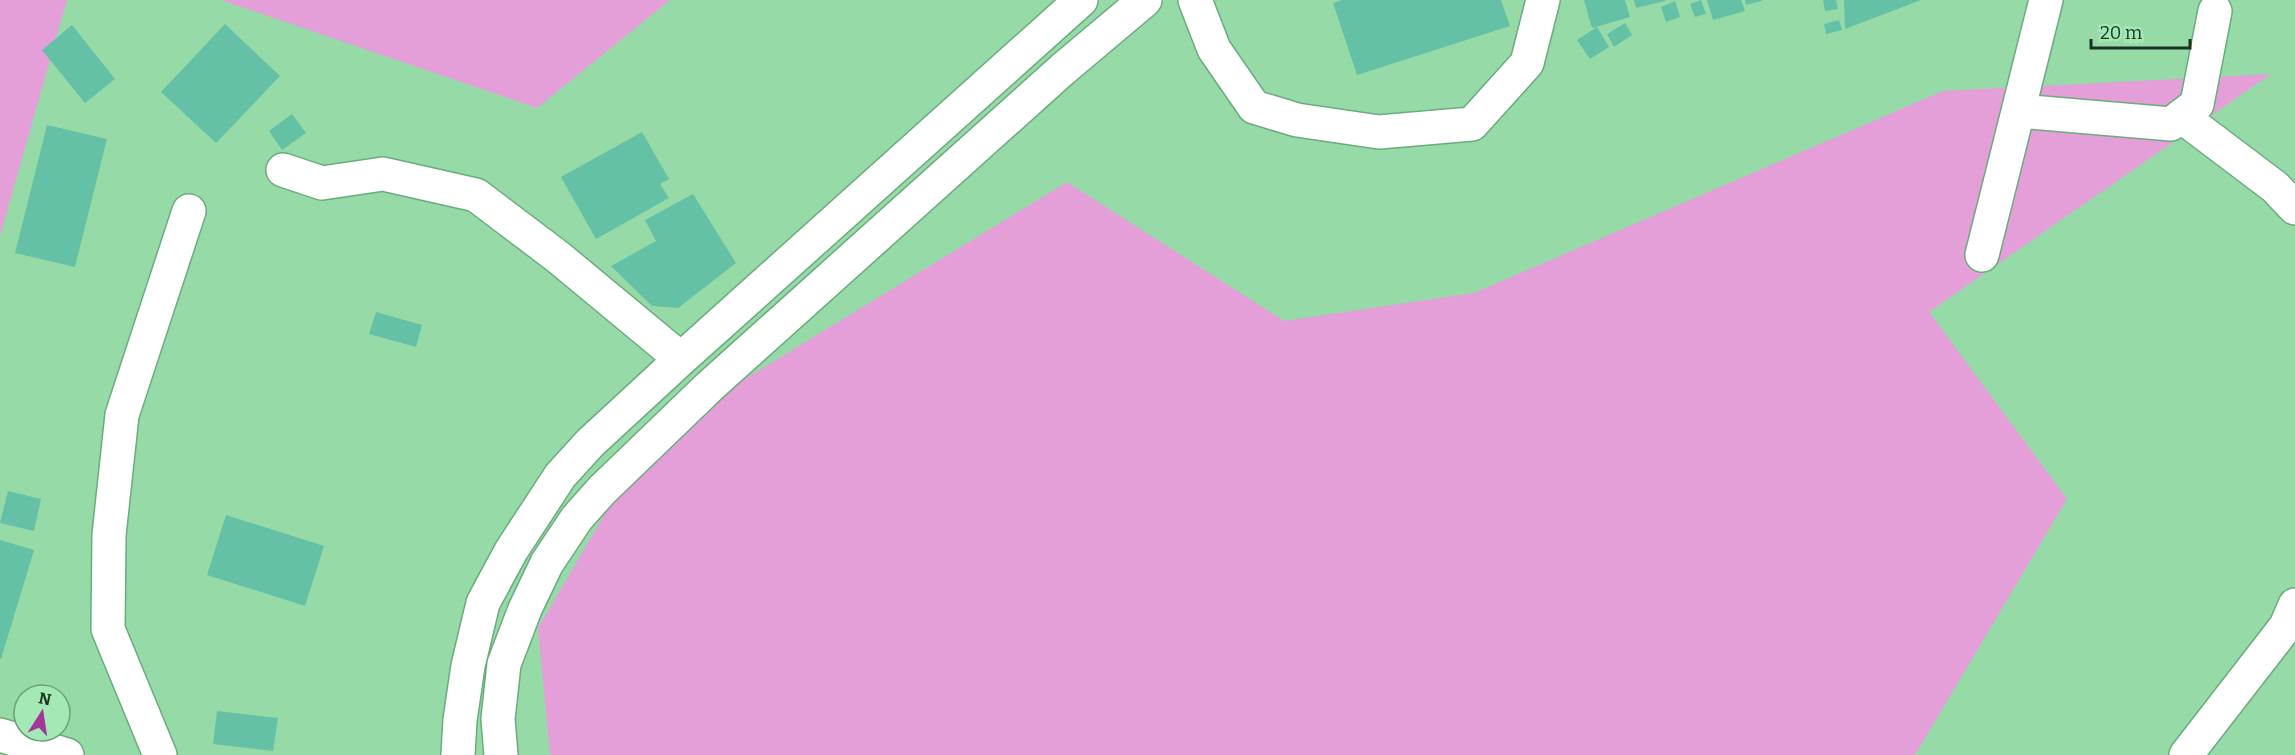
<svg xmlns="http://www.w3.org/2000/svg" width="2295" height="755" viewBox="0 0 2295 755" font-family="Bitter,serif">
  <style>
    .green { fill: #e49fd9 }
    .building { fill: #64c1a5 }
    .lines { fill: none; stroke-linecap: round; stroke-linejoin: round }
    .minor-casing { stroke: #6aac7c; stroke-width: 36 }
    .minor { stroke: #fff; stroke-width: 33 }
  </style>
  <rect width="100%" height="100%" fill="#96daa8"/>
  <path class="green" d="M0 0H67L0 236Z
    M221 0H670L537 108Z
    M2271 74 1929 312 2067 499 1915 755H550L538 628 650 437 1067 182 1284 321 1474 293 1943 91Z"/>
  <path class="building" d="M1342 0H1501L1510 26 1357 75 1333 3Z
    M1584 0H1625L1630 17 1592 28Z
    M1634 0H1665V1L1636 8Z
    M1701 0 1706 14 1695 17 1690 4Z
    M1707 0H1741L1745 11 1713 20Z
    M1745 0H1762V1L1746 5Z
    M1823 0H1836L1838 9 1825 11Z
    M1844 0H1921L1845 29Z
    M1675 1 1680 17 1666 22 1661 7Z
    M1839 20 1842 30 1826 34 1824 24Z
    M1625 23 1632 35 1614 47 1607 34Z
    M225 24 280 76 216 143 161 92Z
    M72 25 115 79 85 103 42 50Z
    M1597 27 1609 47 1590 59 1577 40Z
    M292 114 306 133 282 150 269 131Z
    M47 125 107 139 75 267 15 253Z
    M642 132 669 179 660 184 669 198 596 239 561 177Z
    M693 194 736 263 678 308 652 306 611 266 656 241 645 220Z
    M376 312 422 325 416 347 369 334Z
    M8 491 41 499 34 531 0 523Z
    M226 515 324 546 305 606 207 575Z
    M0 540 34 550 1 659H0Z
    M217 711 278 718 273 751 213 744Z"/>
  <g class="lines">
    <defs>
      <path id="minor" d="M1195 0 1214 49 1254 107 1297 120 1379 132 1472 124 1527 63 1543 0
        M2019 111 2171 124 2197 104 2215 11
        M2181 116 2275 187 2295 208
        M283 170 322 183 383 174 476 195 558 257 681 359
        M1982 255 2046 0
        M0 735 67 755
        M160 755 108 629 109 535 122 415 189 211
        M458 755 460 720 468 666 483 603 511 551 560 476 590 443 681 359 1081 0
        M501 755 498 719 504 664 525 609 547 563 577 518 602 490 710 386 1063 69 1145 0
        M2186 755 2286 626 2295 605"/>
    </defs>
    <use href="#minor" class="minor-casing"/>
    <use href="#minor" class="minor"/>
  </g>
  <g transform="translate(42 713) rotate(12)"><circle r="28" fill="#a3e8b5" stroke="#6ba07a" stroke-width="1.5"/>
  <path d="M0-4.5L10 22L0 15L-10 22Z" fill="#a33798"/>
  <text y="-9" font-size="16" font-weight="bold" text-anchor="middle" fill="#183421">N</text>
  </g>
  <path d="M2091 39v9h99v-9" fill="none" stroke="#183421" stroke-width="3"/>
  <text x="2100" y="39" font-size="18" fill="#183421" stroke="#a3e8b5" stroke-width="4.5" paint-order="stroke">20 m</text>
</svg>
